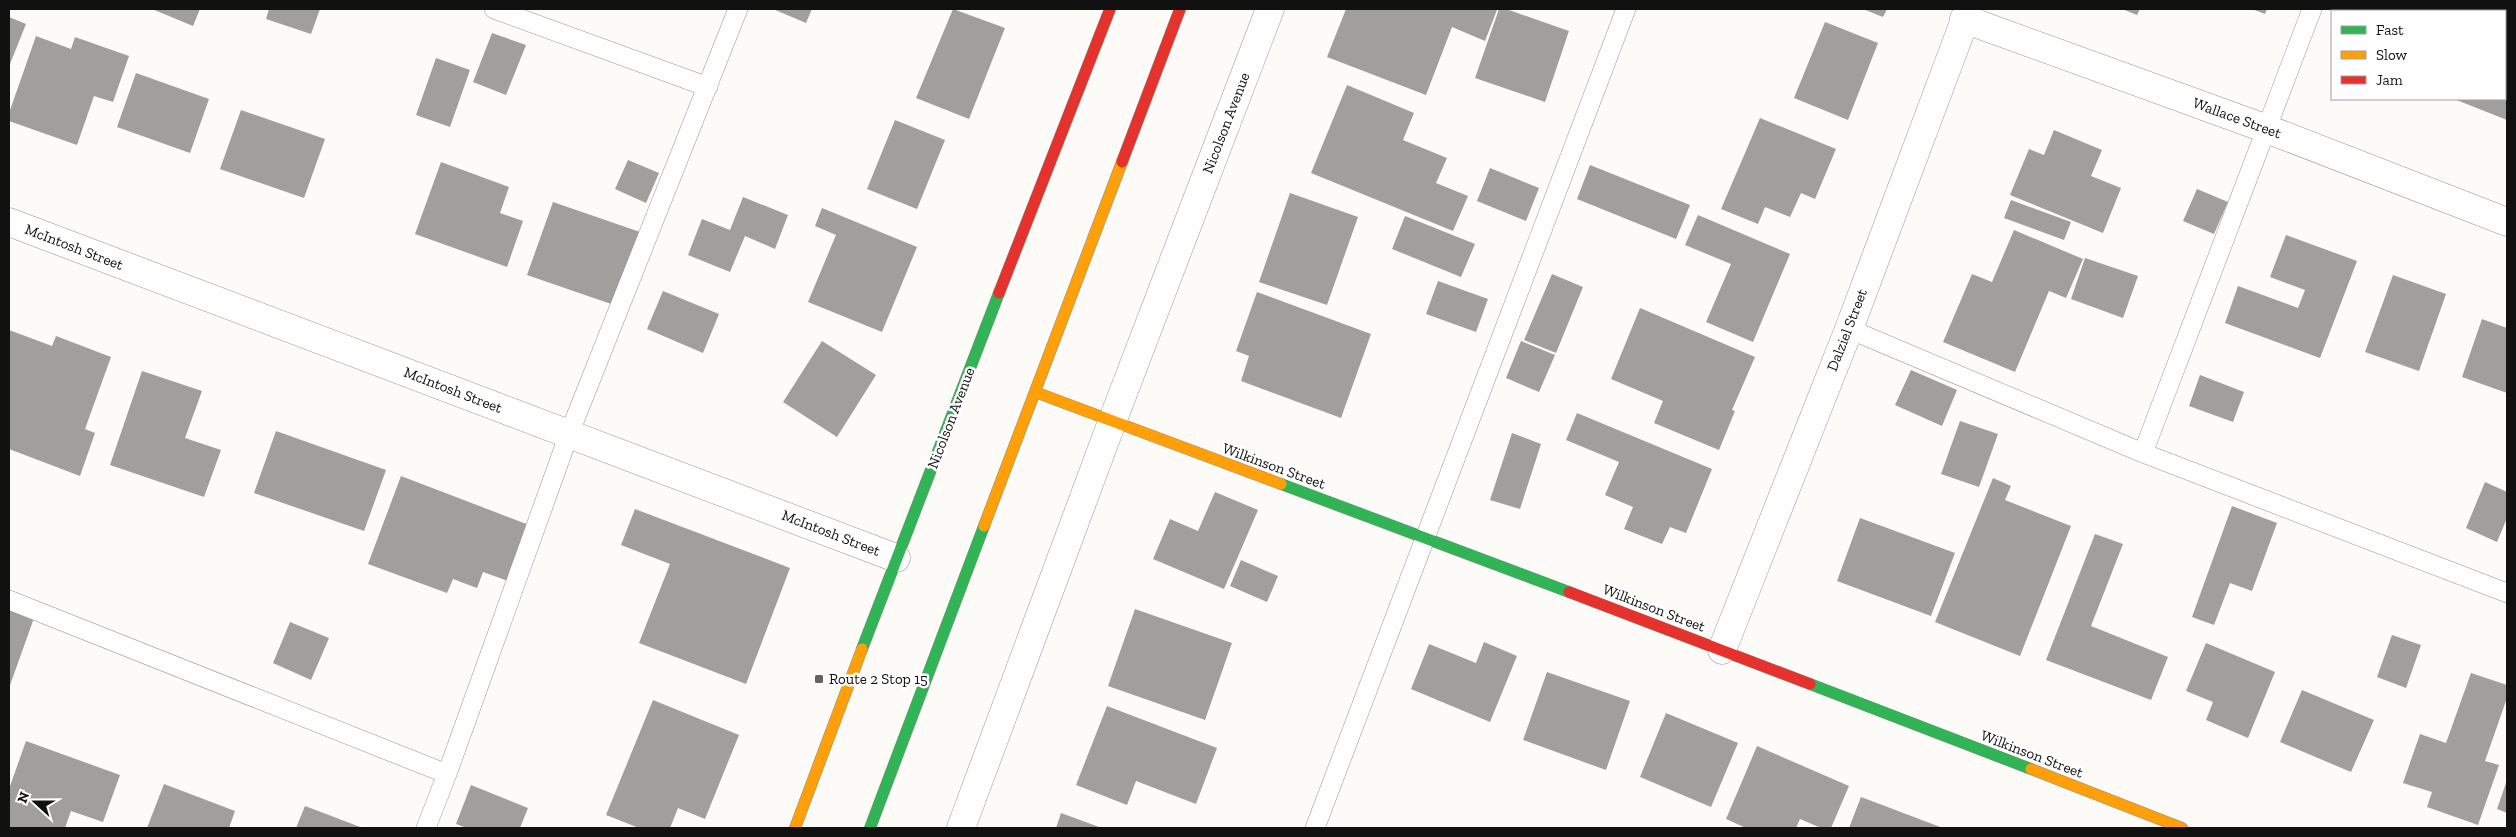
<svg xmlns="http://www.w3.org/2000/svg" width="2516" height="837" viewBox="0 0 2516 837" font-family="'Zilla Slab',serif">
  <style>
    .building { fill: #a19f9c }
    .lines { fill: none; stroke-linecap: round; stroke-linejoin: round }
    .lane-casing { stroke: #979695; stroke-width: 20 }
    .street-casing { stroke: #979695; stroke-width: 29 }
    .fast-casing { stroke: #8e8d8b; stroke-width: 12 }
    .slow-casing { stroke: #8e8d8b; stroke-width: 12 }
    .jam-casing { stroke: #8e8d8b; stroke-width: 12 }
    .lane { stroke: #fffefe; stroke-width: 19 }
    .street { stroke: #fffefe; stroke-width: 28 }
    .fast { stroke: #30b455; stroke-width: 11 }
    .slow { stroke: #ff9f0a; stroke-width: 11 }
    .jam { stroke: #e5322d; stroke-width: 11 }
    .poi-dot { fill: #646362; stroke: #fff; stroke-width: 2 }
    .labels { text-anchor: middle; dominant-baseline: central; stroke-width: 5; stroke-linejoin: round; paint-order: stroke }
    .street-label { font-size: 15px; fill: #111; stroke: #fff }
    .poi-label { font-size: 15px; fill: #111; stroke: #fff; text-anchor: start }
  </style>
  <rect width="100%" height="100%" fill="#fdfbf7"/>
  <path class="building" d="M152 9H200L193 26Z
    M269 9H320L311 34 266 19Z
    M773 9H812L806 23Z
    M953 9 1005 28 969 119 916 98Z
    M1346 9H1493L1497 10 1485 41 1452 27 1426 95 1327 57Z
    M1499 9H1506L1569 31 1545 102 1475 78Z
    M1863 9H1887L1883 17Z
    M2122 9H2140L2137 15Z
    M2252 9H2267L2265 14Z
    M2346 9H2403L2409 11H2345Z
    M9 17 26 24 10 64 9 63Z
    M1825 22 1878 43 1848 120 1794 98Z
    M492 33 526 45 506 95 473 82Z
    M36 36 71 49 75 37 129 56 113 102 94 96 77 145 9 121V113Z
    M436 58 470 70 450 127 416 115Z
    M2505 59 2507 60V120L2454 99H2505Z
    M136 73 209 99 190 153 117 127Z
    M1347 85 1414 113 1403 140 1447 158 1436 183 1468 196 1453 231 1311 173Z
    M241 110 325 139 304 198 220 169Z
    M1760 118 1836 149 1815 199 1801 193 1790 217 1765 207 1758 224 1721 209Z
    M895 120 945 140 917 209 867 189Z
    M2054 130 2102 150 2091 176 2121 188 2103 233 2010 195 2029 149 2044 155Z
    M628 160 659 173 646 203 615 189Z
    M441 162 509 187 500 213 523 221 507 267 415 234Z
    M1590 165 1690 205 1676 239 1577 199Z
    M1490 168 1539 188 1526 221 1477 201Z
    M2197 189 2228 202 2214 234 2183 221Z
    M1290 193 1358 217 1327 305 1259 282Z
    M743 197 788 215 775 249 745 236 730 272 688 255 702 219 730 230Z
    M2011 200 2071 222 2064 240 2004 218Z
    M553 202 640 232 614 305 527 275Z
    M822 208 917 247 882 332 808 302 836 235 815 226Z
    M1698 215 1790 254 1753 342 1706 322 1731 264 1685 245Z
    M1405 216 1475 244 1461 277 1392 249Z
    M2014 230 2083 259 2066 298 2049 291 2015 372 1943 342 1972 274 1992 282Z
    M2286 235 2357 261 2320 358 2225 323 2238 286 2298 308 2305 290 2270 277Z
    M2085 258 2138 276 2123 318 2071 299Z
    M1552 274 1583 287 1556 353 1524 340Z
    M2393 275 2446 294 2419 371 2365 352Z
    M1438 281 1488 299 1476 332 1426 314Z
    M663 291 719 314 703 353 647 329Z
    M1257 292 1371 334 1341 418 1241 381 1249 356 1236 351Z
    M1640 308 1755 357 1732 410 1735 411 1719 450 1654 423 1663 401 1611 379Z
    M2482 319 2507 328V393L2462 377Z
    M9 330 52 346 56 336 111 357 85 429 95 433 80 476 9 449Z
    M822 341 876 375 837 437 783 402Z
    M1521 341 1555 355 1539 392 1506 378Z
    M1911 370 1957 390 1942 426 1895 405Z
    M142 371 202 391 185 438 221 450 204 497 110 465Z
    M2200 375 2244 392 2233 422 2189 406Z
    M1577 413 1712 469 1686 533 1670 527 1662 544 1624 529 1633 507 1605 495 1619 462 1566 440Z
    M1960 421 1998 434 1979 487 1941 474Z
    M276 431 386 470 364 531 254 493Z
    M1512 433 1541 444 1520 509 1490 500Z
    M401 476 529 525 508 581 483 572 477 588 453 579 447 593 368 564Z
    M1993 478 2011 486 2005 500 2071 526 2020 656 1935 622Z
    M2485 482 2507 492V518L2497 542 2466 528Z
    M1215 492 1258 510 1224 589 1153 559 1170 519 1198 531Z
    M2232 506 2277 523 2252 591 2230 583 2214 625 2192 617Z
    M635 509 790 568 746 684 639 643 670 564 621 545Z
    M1860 518 1955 553 1931 616 1837 581Z
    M2095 534 2123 544 2091 626 2168 657 2151 700 2046 660Z
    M1241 560 1278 576 1267 602 1230 586Z
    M9 609 34 618 9 688Z
    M1135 609 1232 643 1205 720 1108 686Z
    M290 622 329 638 311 680 273 663Z
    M2392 635 2421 645 2406 688 2377 677Z
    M1484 642 1517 656 1490 722 1411 689 1429 644 1476 663Z
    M2206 643 2275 672 2248 738 2206 720 2213 702 2186 691Z
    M1547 672 1630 701 1606 770 1523 740Z
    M2471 673 2507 685V698L2485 761 2499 765 2478 825 2427 807 2432 792 2403 783 2420 734 2446 743Z
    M2302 690 2374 720 2351 772 2280 742Z
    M653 700 739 735 705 819 678 808 670 828H639L606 815Z
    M1107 706 1217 748 1196 804 1136 781 1127 805 1076 785Z
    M1666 713 1738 743 1711 807 1640 777Z
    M26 741 120 775 103 822 71 811 65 828H9V789Z
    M1757 746 1849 786 1831 828H1821L1800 819 1796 828H1746L1726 819Z
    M2507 780V813L2497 809Z
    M164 784 235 811 229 828H147Z
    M471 785 528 808 520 828H467L456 824Z
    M1861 797 1943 828H1849Z
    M305 806 363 828H296Z
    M1061 813 1102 828H1056Z"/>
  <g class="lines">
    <defs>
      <path id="lane" d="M494 9 708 87
        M1849 329 2143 453 2507 593
        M2143 453 2312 9
        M9 600 447 774
        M426 828 447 774 569 434 738 9
        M1315 828 1626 9"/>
      <path id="street" d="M1964 19 2267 129 2507 222
        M9 222 896 558
        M1722 650 1849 329 1969 9
        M961 828 1112 422 1270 9"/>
      <path id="fast" d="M1281 484 1569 592
        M862 649 999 293
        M1810 684 2031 769
        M870 828 984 526"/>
      <path id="slow" d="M1035 392 1281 484
        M984 526 1122 162
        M2031 769 2182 828
        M795 828 862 649"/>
      <path id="jam" d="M1122 162 1180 9
        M999 293 1110 9
        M1569 592 1810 684"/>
    </defs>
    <use href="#lane" class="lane-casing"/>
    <use href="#street" class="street-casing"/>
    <use href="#fast" class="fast-casing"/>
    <use href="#slow" class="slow-casing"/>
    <use href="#jam" class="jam-casing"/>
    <use href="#lane" class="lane"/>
    <use href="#street" class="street"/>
    <use href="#fast" class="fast"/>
    <use href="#slow" class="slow"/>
    <use href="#jam" class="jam"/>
  </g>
  <rect class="poi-dot" x="814" y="674" width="10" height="10" rx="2.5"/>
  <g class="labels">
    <g class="street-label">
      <text transform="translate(2237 118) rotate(20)">Wallace Street</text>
      <text transform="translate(1226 123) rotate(-69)">Nicolson Avenue</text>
      <text transform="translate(74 247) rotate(21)">McIntosh Street</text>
      <text transform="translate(1847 330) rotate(-69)">Dalziel Street</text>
      <text transform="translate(453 390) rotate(21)">McIntosh Street</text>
      <text transform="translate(951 418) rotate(-69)">Nicolson Avenue</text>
      <text transform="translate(1274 466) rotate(20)">Wilkinson Street</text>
      <text transform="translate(831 533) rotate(21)">McIntosh Street</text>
      <text transform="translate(1654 608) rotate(21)">Wilkinson Street</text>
      <text transform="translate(2032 754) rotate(21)">Wilkinson Street</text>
    </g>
    <g class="poi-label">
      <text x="829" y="679">Route 2 Stop 15</text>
    </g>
  </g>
  <rect width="2516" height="837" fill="none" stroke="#111111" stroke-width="20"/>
  <rect x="2331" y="10" width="175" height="90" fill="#ffffff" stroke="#a0a0a0"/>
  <rect x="2341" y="26" width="25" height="8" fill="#30b455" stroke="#a0a0a0"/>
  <text x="2376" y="35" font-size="15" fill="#111111">Fast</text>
  <rect x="2341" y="51" width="25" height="8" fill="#ff9f0a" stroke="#a0a0a0"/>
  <text x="2376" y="60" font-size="15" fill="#111111">Slow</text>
  <rect x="2341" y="76" width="25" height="8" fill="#e5322d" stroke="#a0a0a0"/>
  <text x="2376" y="85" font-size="15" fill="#111111">Jam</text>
  <g transform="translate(35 802) rotate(291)" stroke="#ffffff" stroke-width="4" paint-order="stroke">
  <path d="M0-4L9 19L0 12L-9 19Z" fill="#111111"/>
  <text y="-8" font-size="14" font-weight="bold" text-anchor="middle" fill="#111111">N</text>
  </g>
</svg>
